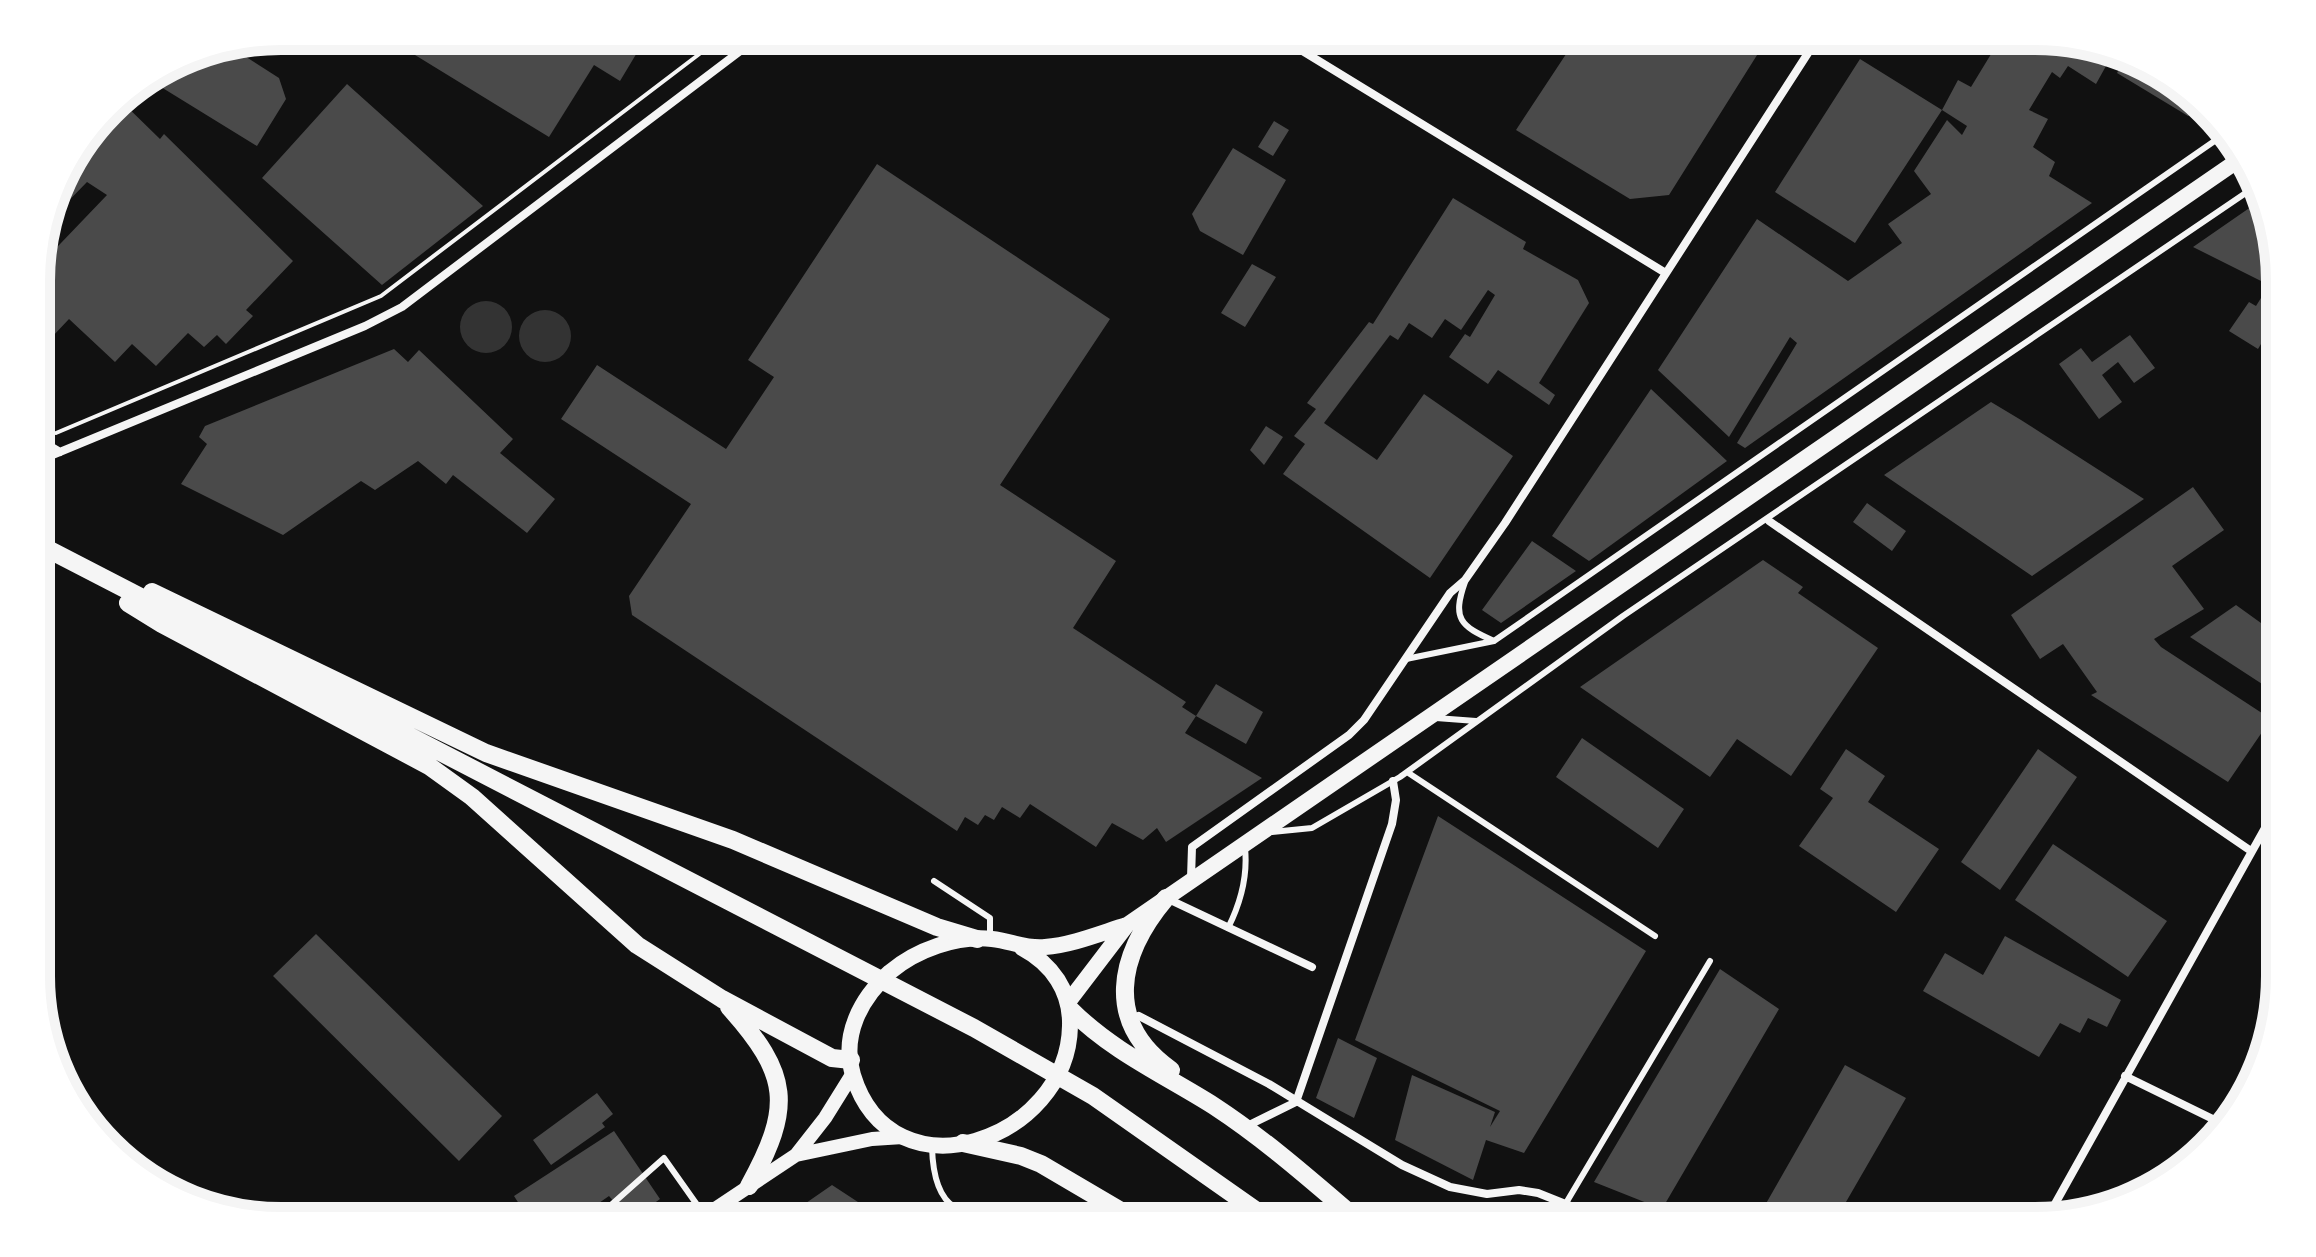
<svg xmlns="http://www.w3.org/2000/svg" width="2316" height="1257" viewBox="0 0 2316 1257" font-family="'Archivo Narrow',sans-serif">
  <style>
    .water { fill: #333 }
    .building { fill: #4a4a4a }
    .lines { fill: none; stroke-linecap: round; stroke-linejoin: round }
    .path { stroke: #f5f5f5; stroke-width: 4 }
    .service { stroke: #f5f5f5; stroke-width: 6 }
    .minor { stroke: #f5f5f5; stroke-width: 8 }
    .tertiary { stroke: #f5f5f5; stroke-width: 14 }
    .secondary { stroke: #f5f5f5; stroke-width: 16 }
    .trunk { stroke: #f5f5f5; stroke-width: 18 }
    .rim { fill: none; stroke: #f5f5f5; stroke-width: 10 }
  </style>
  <rect width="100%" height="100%" fill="#111"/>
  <path class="water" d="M460 327a26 26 0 1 1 52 0a26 26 0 1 1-52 0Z
    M519 336a26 26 0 1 1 52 0a26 26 0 1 1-52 0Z"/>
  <path class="building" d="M384 36H647L620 81 594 65 549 137Z
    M1578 36H1769L1669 195 1630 199 1516 130Z
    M1991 36H2035L2105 55 2100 62 2106 66 2096 84 2068 66 2060 78 2052 72 2029 110 2048 119 2033 147 2055 162 2049 176 2092 203 1745 448 1737 443 1797 343 1790 337 1729 437 1658 370 1757 219 1848 281 1902 243 1888 224 1931 194 1914 171 1947 120 1962 135 1967 126 1942 110 1855 243 1775 192 1860 59 1942 110 1958 80 1971 87 1999 41Z
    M229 46 279 78 286 99 257 146 148 79 188 55Z
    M2124 60 2157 69 2200 109 2188 116 2117 73Z
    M347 84 483 206 382 285 262 178Z
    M118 98 160 139 164 134 293 261 246 310 253 316 226 344 217 335 204 347 188 333 156 366 132 344 115 362 69 319 52 337 38 324V267L107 195 87 182 46 224 62 172Z
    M1274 121 1289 130 1273 156 1258 147Z
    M1233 148 1286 180 1243 255 1200 231 1192 214Z
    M877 164 1110 319 1000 485 1116 561 1073 628 1186 702 1182 707 1196 716 1216 684 1263 712 1246 744 1196 716 1185 733 1262 778 1166 842 1157 828 1143 840 1112 823 1096 847 1030 804 1020 818 1002 807 994 820 985 815 978 825 965 817 957 831 632 615 629 596 691 504 561 419 597 365 726 449 774 377 748 360Z
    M1453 198 1526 242 1523 249 1578 280 1589 303 1539 383 1555 395 1549 405 1498 370 1488 384 1449 357 1465 334 1470 337 1495 295 1488 290 1461 330 1445 319 1432 338 1409 323 1398 340 1390 335 1324 423 1377 460 1424 394 1513 456 1430 578 1283 474 1305 444 1294 436 1316 409 1307 403 1369 322 1373 324Z
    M2258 202 2279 265V314L2258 349 2229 331 2249 302 2256 306 2269 285 2193 247Z
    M1252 264 1276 277 1245 327 1221 313Z
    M2130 335 2155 368 2134 383 2118 362 2102 375 2122 402 2099 419 2059 364 2081 348 2092 362Z
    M394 349 408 362 419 350 513 439 500 453 555 499 527 533 453 475 446 484 418 461 375 490 361 481 283 535 181 484 207 444 199 437 205 426Z
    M1651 389 1727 461 1589 561 1552 536Z
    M1991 402 2021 420 2144 499 2032 576 1884 475Z
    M1266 426 1283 437 1264 465 1250 450Z
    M2193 487 2224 530 2172 566 2204 609 2154 639 2161 647 2271 719 2228 782 2091 695 2097 692 2063 644 2040 659 2011 615Z
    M1867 503 1906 531 1892 551 1853 522Z
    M1532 541 1576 571 1501 623 1482 610Z
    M1763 560 1803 587 1798 593 1878 648 1791 776 1737 739 1710 777 1580 687Z
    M2236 605 2279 636V695L2190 637Z
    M1582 738 1684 809 1658 848 1556 777Z
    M1846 749 1885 776 1868 802 1939 849 1896 912 1799 846 1833 798 1820 789Z
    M2038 749 2077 777 2000 890 1961 862Z
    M1438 816 1646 951 1524 1153 1486 1140 1473 1180 1395 1140 1412 1075 1495 1112 1490 1127 1500 1111 1355 1040Z
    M2053 844 2167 921 2128 977 2015 900Z
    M316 934 502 1116 459 1161 273 976Z
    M2005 936 2121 1000 2107 1027 2088 1018 2080 1033 2060 1023 2039 1057 1923 991 1945 953 1983 975Z
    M1720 969 1779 1009 1662 1209 1594 1182Z
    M1338 1038 1377 1058 1354 1118 1316 1098Z
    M1845 1065 1906 1098 1835 1221H1756Z
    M597 1093 613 1114 602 1123 605 1127 551 1165 533 1140Z
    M614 1131 660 1199 630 1221 609 1196 573 1221H530L514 1196Z
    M832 1185 887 1221H780Z"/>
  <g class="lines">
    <path class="path" d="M56 433 381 296 723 36
      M1488 1208 1490 1221"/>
    <path class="service" d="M1465 582C1452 619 1460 626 1494 641
      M1406 659 1494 641 2226 133
      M1436 718 1476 721
      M1407 772 1655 936
      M1272 832 1312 828 1400 777 1623 616 2253 188
      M934 881 990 918V939
      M1228 928C1241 902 1248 877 1245 848
      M932 1147C935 1257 1013 1190 1071 1221
      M1566 1203 1710 961
      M593 1221 664 1158 705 1216"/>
    <path class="minor" d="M1278 36 1664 272
      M38 439 60 452
      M38 461 365 326 402 307 760 36
      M1769 521 2251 851
      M1191 878 1192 847 1349 735 1364 720 1450 593 1465 580 1505 523 1819 36
      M1166 898 1312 967
      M1139 1016 1269 1084 1402 1165 1450 1187 1487 1194 1519 1190 1538 1193 1608 1221
      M2125 1076 2223 1124
      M1296 1102 1392 824 1396 800 1393 781
      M1247 1126 1296 1102
      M2046 1220 2279 803"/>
    <path class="tertiary" d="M796 1155 872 1139 903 1137
      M697 1221 796 1155 825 1118 853 1073"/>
    <path class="secondary" d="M1022 948C1052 964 1071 991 1070 1026 1068 1140 892 1202 853 1075 841 1035 861 998 890 972 916 950 957 935 992 939 1011 941 1025 949 1045 947 1072 945 1101 933 1127 925
      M1069 1001 1127 925 2243 157"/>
    <path class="trunk" d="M38 544 974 1028 1093 1096 1271 1221
      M152 592 486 753 733 840 937 927 977 939
      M128 603 162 624 429 766 472 797 637 945 722 999 832 1058 851 1060
      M1166 898C1118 955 1103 1022 1171 1070
      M729 1007C790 1075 793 1106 749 1186
      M1071 1010C1113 1052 1165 1075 1214 1106 1266 1140 1312 1181 1359 1221
      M963 1143 1021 1156 1041 1164 1138 1221"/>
  </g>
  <path d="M0 0H2316V1257H0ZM281 50H2035A231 231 0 0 1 2266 281V976A231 231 0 0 1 2035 1207H281A231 231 0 0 1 50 976V281A231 231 0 0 1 281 50Z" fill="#fff" fill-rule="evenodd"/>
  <path class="rim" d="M281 50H2035A231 231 0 0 1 2266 281V976A231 231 0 0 1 2035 1207H281A231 231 0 0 1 50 976V281A231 231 0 0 1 281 50Z"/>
</svg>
